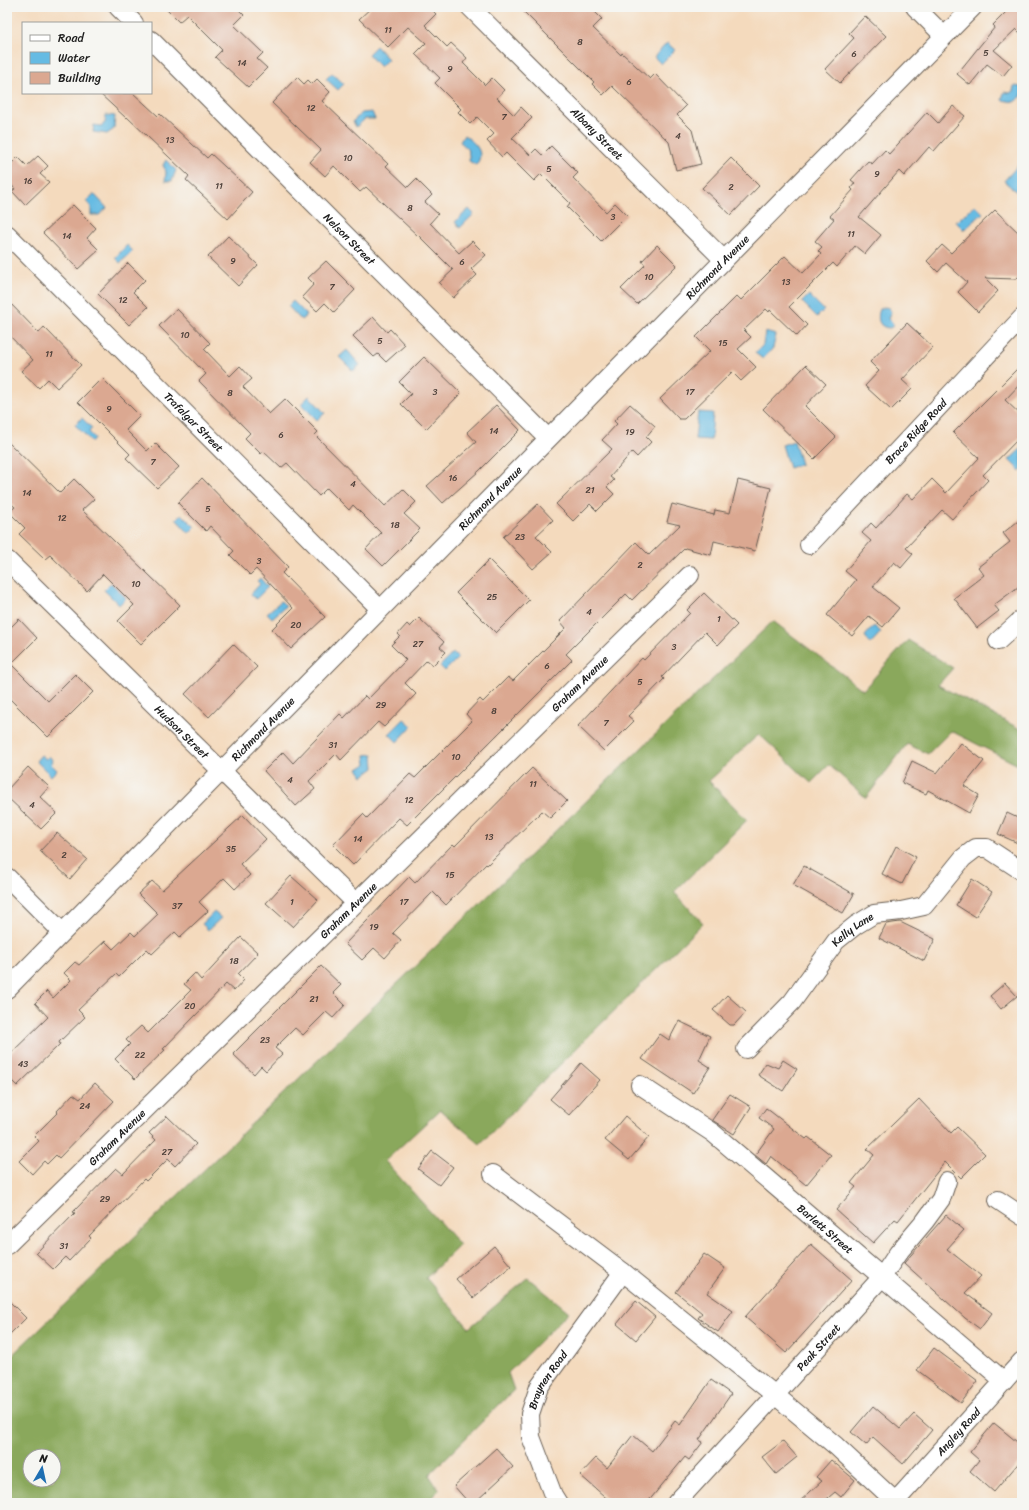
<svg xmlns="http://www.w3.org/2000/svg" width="1029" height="1510" viewBox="0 0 1029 1510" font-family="Sriracha,sans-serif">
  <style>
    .forest { fill: #8aa85b; stroke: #53623c; fill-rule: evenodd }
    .water { fill: #66bbe3; stroke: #416c80 }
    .building { fill: #dba891 }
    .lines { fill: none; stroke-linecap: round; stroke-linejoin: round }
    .minor-casing { stroke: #685e54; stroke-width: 20 }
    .minor { stroke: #fff; stroke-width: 18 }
    .labels { text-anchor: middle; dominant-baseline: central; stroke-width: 3.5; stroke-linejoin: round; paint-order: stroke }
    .number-label { font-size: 9px; fill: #4c3f39 }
    .street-label { font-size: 11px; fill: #1c1c1c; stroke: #f6f6f2 }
  </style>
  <rect width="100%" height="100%" fill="#f6f6f2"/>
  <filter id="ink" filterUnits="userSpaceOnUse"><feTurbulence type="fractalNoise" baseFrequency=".025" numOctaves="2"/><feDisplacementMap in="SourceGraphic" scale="8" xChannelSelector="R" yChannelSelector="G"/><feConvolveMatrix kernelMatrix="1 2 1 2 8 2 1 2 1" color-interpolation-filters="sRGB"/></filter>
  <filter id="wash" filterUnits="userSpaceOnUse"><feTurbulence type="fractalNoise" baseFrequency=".012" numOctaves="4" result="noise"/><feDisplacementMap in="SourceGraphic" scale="16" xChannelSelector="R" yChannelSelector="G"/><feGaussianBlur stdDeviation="0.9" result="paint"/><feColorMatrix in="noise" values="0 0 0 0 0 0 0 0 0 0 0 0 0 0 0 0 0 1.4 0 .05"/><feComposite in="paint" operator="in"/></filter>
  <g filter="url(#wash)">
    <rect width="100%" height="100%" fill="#f4dabd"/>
    <path class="forest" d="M773 621 863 690 908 640 953 668 938 685 1022 730V760L1018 765 951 731 928 754 907 744 866 798 829 765 811 783 759 734 709 781 747 820 674 892 703 923 480 1144 440 1110 385 1161 460 1245 426 1278 469 1328 528 1278 569 1312 508 1373 514 1390 429 1475 439 1490 426 1503H7V1360ZM30 1456H54V1480H30Z"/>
    <path class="water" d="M667 43 675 50 661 64 654 57Z
      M376 46 388 59 380 67 368 54Z
      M332 73 344 84 338 90 326 79Z
      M1014 86 1022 87V96L1014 102 1002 100 1004 92 1010 93 1013 91Z
      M372 112 375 119H365L356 127 353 121 362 113Z
      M106 115 115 116 114 129 107 134 93 132 94 125 101 126 105 123Z
      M464 135C475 143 486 152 476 165L469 161C470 152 467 147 460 142Z
      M166 160 176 170 172 181H165L166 172 163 165Z
      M1022 161V191L1019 194 1004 181Z
      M94 194 107 208 99 215H91V207L86 201Z
      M975 205 983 213 964 230 956 222Z
      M469 209 474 214 460 228 455 222Z
      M127 245 133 251 120 263 115 258Z
      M809 295 824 310 817 317 802 302Z
      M293 301 307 315 301 320 288 306Z
      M884 307 889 308 891 312 888 319 892 322 893 326 890 328C879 328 876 319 880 309Z
      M765 332 776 335 773 348 763 359 755 353 763 345Z
      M347 350 360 365 353 371 339 357Z
      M309 396 325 413 317 420 301 404Z
      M698 412 713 413 711 440 695 439Z
      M82 418 92 428 89 432 95 438 92 442 75 425Z
      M794 441 801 464 789 468 782 445Z
      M1022 448V468L1020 471 1009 460Z
      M182 514 195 527 189 533 176 519Z
      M260 578 268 587 256 599 251 594 260 584 257 581Z
      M111 583 126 598 119 605 104 590Z
      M281 601 286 606 272 618 267 613Z
      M874 626 881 632 870 644 865 636Z
      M453 653 458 658 445 671 440 666Z
      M404 719 412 726 397 742 389 734Z
      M373 754 374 768 363 776 358 769 366 764 365 755Z
      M41 755 46 759 49 756 53 761 51 764 57 770 51 776 36 761Z
      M214 912 221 918 208 930 202 924Z"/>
    <g id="blocks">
      <path class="building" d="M164 7H236L244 15 234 25 263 53 257 59 267 68 248 87 215 57 222 50 187 15 179 22Z
        M372 7H429L436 14 425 25 447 47 451 43 467 58 463 63 485 85 492 78 504 90 497 98 514 115 521 107 532 118 512 138 530 155 536 149 542 155 551 146 578 173 573 178 606 212 615 203 627 215 601 241 567 207 570 203 541 174 534 181 506 153 502 157 487 141 494 134 477 117 470 124 458 112 461 109 435 83 440 78 415 54 426 43 408 27 388 47 359 19Z
        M519 7H590L602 19 593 28 621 55 622 53 650 79 655 74 686 106 677 115 692 130 701 164 676 170 669 142 612 86 603 95 592 84 594 82Z
        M1011 7H1022V35L1016 29 994 50 1012 65 1003 76 987 64 970 85 957 74 995 27 993 25Z
        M865 16 886 36 840 83 825 69 854 38 849 33Z
        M297 77 304 84 308 80 312 84 317 79 330 92 322 101 388 164 386 166 408 187 416 179 432 195 425 202 438 214 430 223 459 253 472 241 486 255 471 269 477 275 453 298 439 283 453 270 418 235V236L366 187 360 192 334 166 325 176 310 162 321 150 272 103Z
        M99 93H133L158 116 160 114 207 158 211 154 252 192 228 219 186 180 189 176 127 117 126 118Z
        M953 106 965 116 934 151 929 147 904 176 899 171 859 217 881 235 865 254 855 246 837 267 833 263 789 307 807 325 797 336 770 310 769 312 766 309 744 330 751 337 738 349 756 367 741 381 732 372 684 419H679L660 399 710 351 696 337 737 296 741 300 785 256 803 273 821 254 818 251 822 247 815 241 834 219 830 216 853 190 851 188 855 183 851 180 868 161 872 164 885 150 889 154 927 112 938 123Z
        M38 156 48 166 40 174 49 182 25 205 12 191 15 189 7 180V168L18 157 27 166Z
        M731 158 759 186 731 215 702 188Z
        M73 205 96 228 87 238 99 250 78 269 43 233Z
        M995 210 1022 236 1020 275 1016 279 985 278 998 291 978 312 958 292 967 282 946 263 938 272 927 261 942 245 951 253Z
        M228 236 258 265 238 286 208 257Z
        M657 245 677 265 637 304 621 289 645 265 642 261Z
        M326 261 355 290 334 312 325 303 317 311 302 297 314 284 308 278Z
        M128 263 145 280 133 292 148 307 129 325 98 294Z
        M7 300 39 333 44 327 81 365 57 388 48 379 39 388 21 371 33 360 7 333Z
        M177 309 210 343 204 349 230 376 240 366 252 379 243 387 269 414 285 399 318 432 315 435 385 506 403 489 416 502 404 514 420 529 383 566 366 549 381 533 353 505 349 510 327 488 319 496 287 463 281 468 263 451 261 454 245 438 250 433 199 381 206 374 159 326Z
        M373 317 387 332 390 329 405 345 386 362 378 354 374 357 353 336Z
        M907 323 933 347 902 380 912 389 891 410 865 386 879 371 870 362Z
        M424 357 461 393 426 429 401 404 411 394 399 382Z
        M1022 364V382L1005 400 1022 416V435L983 475 988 480 952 519 942 510 906 548 913 554 901 568 894 562 873 587 899 608 883 627 869 616 852 636 827 615 856 580 845 571 871 541 862 533 871 523 876 528 907 494 913 499 932 479 946 493 979 458 953 433Z
        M806 365 826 384 805 406 836 437 814 459 763 409Z
        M102 378 140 416 126 430 147 451 155 443 179 467 157 488 126 458 130 454 78 402Z
        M630 404 655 426 646 437 651 442 637 457 632 452 610 477 614 480 607 487 614 494 597 511 590 504 573 521 556 504 612 449 602 440 617 424 614 421Z
        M496 405 520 430 479 471 443 503 427 486 476 442 467 432Z
        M7 441 60 493 74 479 94 499 82 510 180 605 141 644 118 621 134 605 103 574 87 591 50 555 45 559 19 534 25 528 9 512 15 507 7 500Z
        M202 478 288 567 282 573 325 617 291 649 272 629 293 608 256 569 250 575 230 555 234 551 210 526 206 531 178 503Z
        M738 480 771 488 755 551 714 541 711 555 685 548 632 600 626 594 566 654 572 660 407 825 399 818 353 865 333 845 363 814 367 818 410 774 415 778 472 721 466 714 480 699 483 702 508 677 513 681 566 628 560 621 636 542 649 555 680 525 667 522 672 504 714 515 715 510 730 513Z
        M538 504 553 520 536 536 552 552 533 569 503 537Z
        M1022 518V584L994 605 999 611 977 628 954 598 984 575 978 567 1010 542 1003 533Z
        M489 560 529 600 496 633 456 593Z
        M704 593 737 625 718 645 705 632 662 677 664 679 628 716 634 721 604 751 578 726 642 658 644 660 690 613 687 610Z
        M419 618 444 642 440 647 446 652 433 665 427 660 405 683 416 694 384 727 378 722 341 760 336 754 309 781 315 789 296 806 264 771 283 752 293 763 340 714 344 718 365 696 368 699 406 660 391 645 400 636 398 634 407 624 410 627Z
        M19 619 37 638 11 664 48 701 75 674 93 692 48 737 7 696V631Z
        M233 644 257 667 209 717 185 694Z
        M961 743 984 761 964 786 979 795 969 813 928 790 926 794 902 783 912 761 937 773Z
        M28 767 49 787 40 797 57 813 41 829 7 797V790Z
        M532 768 567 801 550 818 542 811 487 865 486 864 446 905 433 892 393 933 401 940 385 958 374 948 362 960 345 944 409 877 415 883 453 844 455 846Z
        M1007 813 1022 820V845L998 834Z
        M243 815 266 839 240 864 250 875 235 889 224 878 199 902 208 911 180 937 175 932 152 954 147 949 119 977 116 974 78 1010 85 1017 59 1042 60 1044 17 1086 7 1076V1057L48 1017 35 1003 47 991 53 998 71 980 64 973 75 962 79 965 105 941 113 949 131 932 135 936 158 914 138 894 152 881 162 890Z
        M57 833 87 859 70 879 40 851Z
        M896 846 916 857 902 884 882 874Z
        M804 866 854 894 843 913 793 885Z
        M291 876 318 900 293 927 266 903Z
        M972 879 992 892 975 917 956 905Z
        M900 922 935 939 924 961 879 938 886 924Z
        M241 937 258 953 238 974 244 980 234 991 226 984 163 1049 165 1050 135 1079 115 1059 130 1044 126 1040 141 1026 148 1033 191 990 184 984 195 973 201 980Z
        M321 966 341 985 333 993 345 1005 333 1018 326 1012 303 1035 295 1028 275 1048 282 1054 266 1071 261 1066 254 1074 233 1054Z
        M1005 983 1017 996 1001 1009 990 996Z
        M727 995 746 1012 734 1025H730L713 1010Z
        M679 1021 710 1036 699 1060 710 1067 693 1093 642 1059 660 1034 669 1040Z
        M783 1060 797 1069 783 1091 758 1075 766 1063 778 1068Z
        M581 1063 600 1080 569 1115 550 1099Z
        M95 1083 114 1101 59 1158 56 1155 47 1164 44 1161 32 1174 19 1161 39 1141 34 1136 58 1112 57 1111 73 1094 80 1099Z
        M730 1094 751 1107 734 1134 712 1120Z
        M919 1099 951 1133 957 1127 985 1154 961 1178 945 1162 898 1221 895 1219 873 1243 836 1210 856 1187 851 1183 874 1155 867 1149Z
        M766 1108 806 1139 808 1137 831 1155 806 1185 771 1156 766 1164 755 1155 774 1129 759 1118Z
        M167 1116 196 1144 175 1166 168 1159 146 1181 144 1179 89 1236 91 1238 69 1261 65 1257 53 1269 36 1253 75 1213 73 1212 116 1168 123 1174 156 1140 149 1133Z
        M625 1116 649 1137 629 1160 605 1140Z
        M432 1151 453 1167 439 1185 418 1169Z
        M946 1215 964 1230 947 1249 981 1276 965 1293 992 1313 980 1329 965 1318 904 1263Z
        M811 1244 852 1280 786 1353 745 1317Z
        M494 1246 511 1266 473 1298 456 1279Z
        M704 1254 725 1268 707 1293 733 1311 718 1332 698 1318 702 1313 676 1292Z
        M7 1299 26 1318 7 1337Z
        M636 1301 655 1317 636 1340 617 1324Z
        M934 1348 978 1381 961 1403 917 1370Z
        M711 1380 731 1394 699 1440 703 1442 689 1460 685 1457 647 1503H612L580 1475 596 1458 607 1468 633 1435 652 1451 675 1421 680 1425Z
        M873 1406 900 1429 914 1414 932 1430 903 1464 873 1437 866 1445 851 1432Z
        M994 1423 1022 1446V1459L994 1492 970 1471 979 1460 970 1452Z
        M783 1441 797 1457 776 1474 762 1457Z
        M496 1448 513 1467 474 1503H469L454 1486Z
        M831 1460 855 1480 841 1497 835 1492 822 1503H798L822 1481 816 1477Z"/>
    </g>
  </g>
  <g filter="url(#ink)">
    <use href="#blocks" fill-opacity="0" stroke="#685e54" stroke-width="1"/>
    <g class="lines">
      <defs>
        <g id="minor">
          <path d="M118 7 134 23"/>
          <path id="s1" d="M470 7 724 260"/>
          <path d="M915 7 944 36"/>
          <path id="s2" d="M151 40 548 438"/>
          <path id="s3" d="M7 234 380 609"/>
          <path id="s4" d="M809 545 1022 318"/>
          <path id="s5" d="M7 560 356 903"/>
          <path d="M998 641 1022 619"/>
          <path d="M7 877 62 932"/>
          <path id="s6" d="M7 989 973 7"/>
          <path id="s7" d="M746 1049 792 1002 836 941 856 925 874 914 901 911 924 906 963 858 976 848H987L1022 871"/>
          <path id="s8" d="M640 1085 713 1133 1004 1381"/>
          <path d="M493 1174 623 1272 775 1395 836 1446 897 1503"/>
          <path d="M998 1200 1022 1216"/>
          <path id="s9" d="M7 1245 690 575"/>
          <path id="s10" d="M558 1503 553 1495 531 1437 530 1414 539 1387 623 1272"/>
          <path id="s11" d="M676 1503 775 1395 882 1277 898 1253 925 1221 941 1199 947 1181"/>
          <path id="s12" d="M894 1503 1022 1361"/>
        </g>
      </defs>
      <use href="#minor" class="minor-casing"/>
      <use href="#minor" class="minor"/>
    </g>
  </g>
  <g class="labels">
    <g class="number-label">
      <text x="388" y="30">11</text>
      <text x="580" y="42">8</text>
      <text x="986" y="53">5</text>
      <text x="854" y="54">6</text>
      <text x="242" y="63">14</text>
      <text x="450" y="69">9</text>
      <text x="629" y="82">6</text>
      <text x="311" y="108">12</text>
      <text x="504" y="117">7</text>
      <text x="678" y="136">4</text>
      <text x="170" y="140">13</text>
      <text x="348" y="158">10</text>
      <text x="549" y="169">5</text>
      <text x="877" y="174">9</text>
      <text x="28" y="181">16</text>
      <text x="219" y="186">11</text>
      <text x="731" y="187">2</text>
      <text x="410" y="208">8</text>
      <text x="613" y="217">3</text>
      <text x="851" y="234">11</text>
      <text x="67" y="236">14</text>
      <text x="233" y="261">9</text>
      <text x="462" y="262">6</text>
      <text x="649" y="277">10</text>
      <text x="786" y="282">13</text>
      <text x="332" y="287">7</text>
      <text x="123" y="300">12</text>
      <text x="185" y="335">10</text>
      <text x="380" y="341">5</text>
      <text x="723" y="343">15</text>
      <text x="49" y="354">11</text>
      <text x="435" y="392">3</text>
      <text x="690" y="392">17</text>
      <text x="230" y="393">8</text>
      <text x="109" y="409">9</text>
      <text x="494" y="431">14</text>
      <text x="630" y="432">19</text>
      <text x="281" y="435">6</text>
      <text x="153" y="462">7</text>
      <text x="453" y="478">16</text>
      <text x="353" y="484">4</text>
      <text x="590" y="490">21</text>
      <text x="27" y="493">14</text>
      <text x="208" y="509">5</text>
      <text x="62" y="518">12</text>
      <text x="395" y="525">18</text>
      <text x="520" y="537">23</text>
      <text x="259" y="561">3</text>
      <text x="640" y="565">2</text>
      <text x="136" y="584">10</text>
      <text x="492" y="597">25</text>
      <text x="589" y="612">4</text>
      <text x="719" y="619">1</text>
      <text x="296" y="625">20</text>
      <text x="418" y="644">27</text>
      <text x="674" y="647">3</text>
      <text x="547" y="666">6</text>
      <text x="640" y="682">5</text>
      <text x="381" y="705">29</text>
      <text x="494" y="711">8</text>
      <text x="606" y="723">7</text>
      <text x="333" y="745">31</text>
      <text x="456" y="757">10</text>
      <text x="290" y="780">4</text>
      <text x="533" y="784">11</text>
      <text x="409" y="800">12</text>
      <text x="32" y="805">4</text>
      <text x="489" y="837">13</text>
      <text x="358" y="839">14</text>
      <text x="231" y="849">35</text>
      <text x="64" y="855">2</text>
      <text x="450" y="875">15</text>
      <text x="292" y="902">1</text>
      <text x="404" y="902">17</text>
      <text x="177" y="906">37</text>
      <text x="374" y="927">19</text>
      <text x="234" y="961">18</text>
      <text x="314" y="999">21</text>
      <text x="190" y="1006">20</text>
      <text x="265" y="1040">23</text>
      <text x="140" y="1055">22</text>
      <text x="23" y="1064">43</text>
      <text x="85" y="1106">24</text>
      <text x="167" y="1152">27</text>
      <text x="105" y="1199">29</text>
      <text x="64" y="1246">31</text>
    </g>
    <g class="street-label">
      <text stroke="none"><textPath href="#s1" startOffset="179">Albany Street</textPath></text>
      <text stroke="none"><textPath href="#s2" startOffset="281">Nelson Street</textPath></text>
      <text stroke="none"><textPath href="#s6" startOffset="1013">Richmond Avenue</textPath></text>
      <text stroke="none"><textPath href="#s3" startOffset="265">Trafalgar Street</textPath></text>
      <text stroke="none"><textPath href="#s4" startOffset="156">Brace Ridge Road</textPath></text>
      <text stroke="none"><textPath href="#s6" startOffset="689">Richmond Avenue</textPath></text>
      <text stroke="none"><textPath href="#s9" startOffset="802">Graham Avenue</textPath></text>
      <text stroke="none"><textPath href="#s6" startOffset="365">Richmond Avenue</textPath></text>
      <text stroke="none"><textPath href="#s5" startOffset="245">Hudson Street</textPath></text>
      <text stroke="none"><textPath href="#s9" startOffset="478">Graham Avenue</textPath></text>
      <text stroke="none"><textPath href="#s7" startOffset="161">Kelly Lane</textPath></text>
      <text stroke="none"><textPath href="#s9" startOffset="154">Graham Avenue</textPath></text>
      <text stroke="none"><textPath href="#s8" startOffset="235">Barlett Street</textPath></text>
      <text stroke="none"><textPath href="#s11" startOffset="211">Peak Street</textPath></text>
      <text stroke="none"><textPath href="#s10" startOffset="133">Braynen Road</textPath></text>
      <text stroke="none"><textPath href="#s12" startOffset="96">Angley Road</textPath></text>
    </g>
  </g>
  <rect width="1029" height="1510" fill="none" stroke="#f6f6f2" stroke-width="24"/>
  <rect x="22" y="22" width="130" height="72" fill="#f6f6f2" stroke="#9f9f9c"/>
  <rect x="30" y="35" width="20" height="6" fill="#ffffff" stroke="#9f9f9c"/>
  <text x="58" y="42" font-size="12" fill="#1c1c1c">Road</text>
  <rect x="30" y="52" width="20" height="12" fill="#66bbe3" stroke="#9f9f9c"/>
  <text x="58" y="62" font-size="12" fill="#1c1c1c">Water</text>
  <rect x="30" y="72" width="20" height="12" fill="#dba891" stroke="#9f9f9c"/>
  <text x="58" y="82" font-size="12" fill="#1c1c1c">Building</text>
  <g transform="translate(42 1468) rotate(9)"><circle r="19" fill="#f6f6f2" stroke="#9f9f9c"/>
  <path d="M0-3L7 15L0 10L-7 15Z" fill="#1f6fb2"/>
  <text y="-6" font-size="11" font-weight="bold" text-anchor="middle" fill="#1c1c1c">N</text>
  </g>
</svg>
